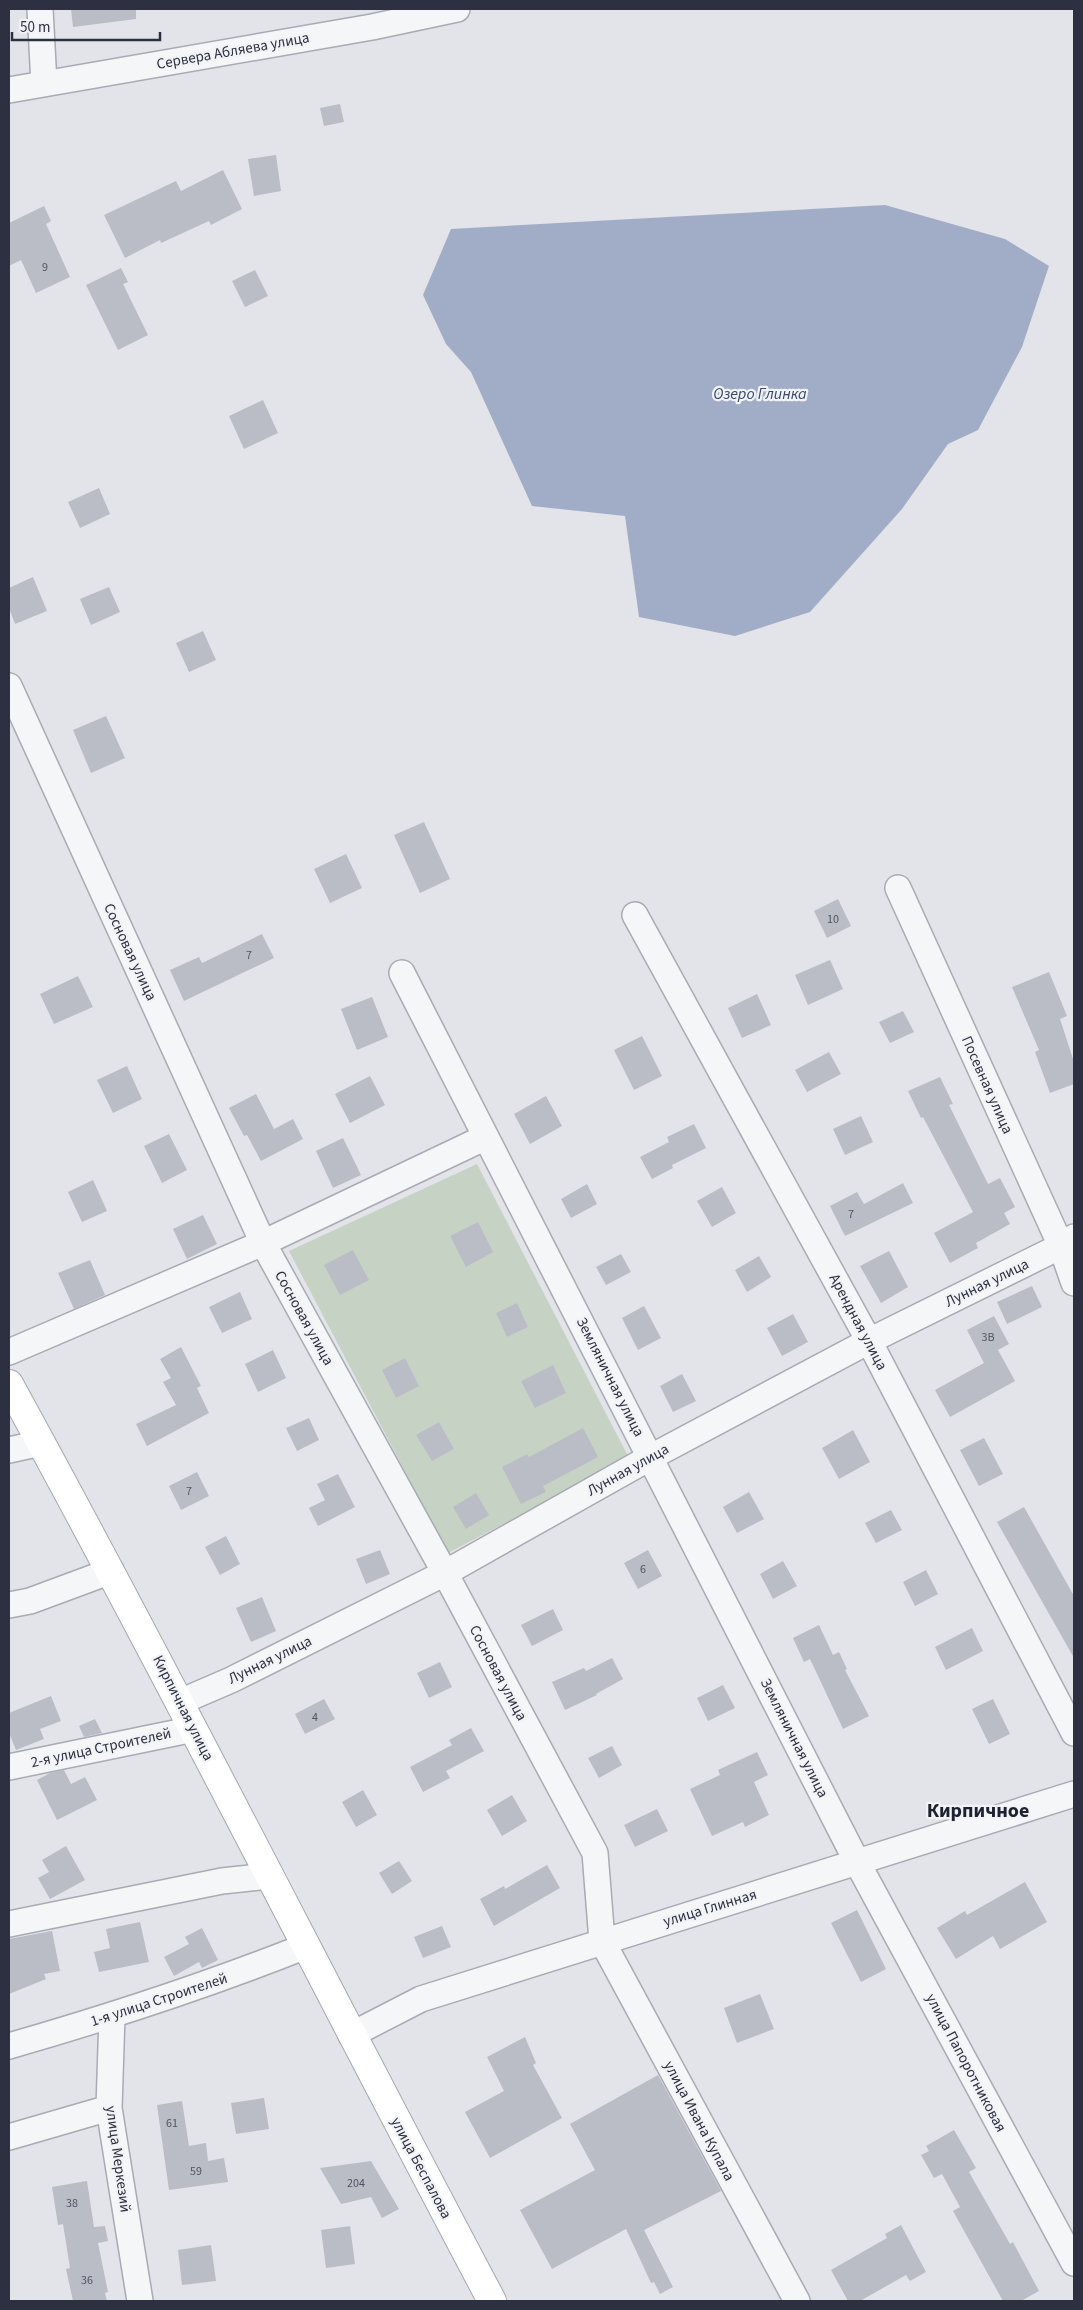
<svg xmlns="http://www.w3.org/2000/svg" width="1083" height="2310" viewBox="0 0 1083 2310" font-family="'Source Sans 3',sans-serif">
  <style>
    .green { fill: #c6d3c4 }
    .water { fill: #a1adc6 }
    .building { fill: #babdc6 }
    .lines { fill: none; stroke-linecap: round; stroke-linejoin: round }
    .minor-casing { stroke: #a8aab4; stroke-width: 28 }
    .major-casing { stroke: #a3a7b4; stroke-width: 30 }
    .minor { stroke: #f5f6f8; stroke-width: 25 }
    .major { stroke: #fff; stroke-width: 28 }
    .labels { text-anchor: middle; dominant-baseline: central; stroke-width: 4.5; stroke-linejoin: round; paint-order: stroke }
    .number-label { font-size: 12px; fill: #505362 }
    .street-label { font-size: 15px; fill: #2c3040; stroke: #f2f3f7 }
    .water-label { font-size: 16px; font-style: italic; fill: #394971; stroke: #f2f3f7 }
    .district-label { font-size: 20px; font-weight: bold; fill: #1e2131; stroke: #f2f3f7 }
  </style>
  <rect width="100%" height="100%" fill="#e3e4ea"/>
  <path class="green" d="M477 1164 629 1458 448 1553 289 1251Z"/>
  <path class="water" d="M885 205 1005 239 1049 266 1022 347 978 430 948 444 902 509 810 612 735 636 639 617 625 516 532 506 471 372 446 344 423 295 451 229Z"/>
  <path class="building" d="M71 9H136V19L73 27Z
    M340 104 344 122 324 126 320 108Z
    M276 155 281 191 254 196 248 159Z
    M223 170 242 209 211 225 209 221 161 243 160 240 125 258 104 215 176 181 181 191Z
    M44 206 51 221 46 224 70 277 36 293 21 260 9 266V223Z
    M121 268 128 282 123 284 148 335 118 350 86 285Z
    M255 270 268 296 245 307 232 281Z
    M263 400 278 433 244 449 229 416Z
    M99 488 110 514 80 528 68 502Z
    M33 577 47 611 15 624 9 608V588Z
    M109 587 120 612 91 625 80 599Z
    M203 631 216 660 189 672 176 643Z
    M106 716 125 758 91 773 73 730Z
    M424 822 450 879 420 893 394 835Z
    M346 854 362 888 330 903 314 869Z
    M838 899 851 926 827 938 814 911Z
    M262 934 274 958 184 1001 170 970 199 957 202 963Z
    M830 960 843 989 808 1005 795 975Z
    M1049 972 1067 1016 1060 1019 1074 1062V1084L1050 1093 1035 1052 1039 1050 1012 987Z
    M78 976 93 1007 54 1024 40 994Z
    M757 994 771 1025 742 1038 728 1008Z
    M372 997 388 1037 357 1050 341 1009Z
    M903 1011 914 1032 890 1043 879 1022Z
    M642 1036 662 1076 634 1090 614 1050Z
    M829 1052 841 1074 807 1092 795 1070Z
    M127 1066 142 1099 113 1113 97 1080Z
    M370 1076 385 1105 350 1123 335 1094Z
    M940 1077 953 1104 949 1105 988 1184 1000 1178 1015 1207 1004 1213 1010 1224 976 1243 978 1248 950 1263 934 1233 973 1212 923 1117 921 1118 908 1091Z
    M256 1094 274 1129 293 1119 303 1139 261 1161 247 1135 244 1136 229 1108Z
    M546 1096 562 1126 530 1144 514 1114Z
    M861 1116 873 1142 845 1155 833 1129Z
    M694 1124 706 1148 672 1165 673 1168 652 1179 640 1157 669 1142 667 1137Z
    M169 1134 187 1170 162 1183 144 1146Z
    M343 1138 361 1175 333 1188 316 1151Z
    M93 1180 107 1211 82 1222 68 1192Z
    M903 1183 913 1203 845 1236 830 1206 857 1192 864 1204Z
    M587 1184 597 1204 571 1218 561 1199Z
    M722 1187 736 1213 712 1227 697 1201Z
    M203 1215 217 1244 187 1259 173 1229Z
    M478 1222 493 1252 466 1267 450 1236Z
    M353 1250 369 1280 340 1295 324 1265Z
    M889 1251 908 1287 881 1303 860 1266Z
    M621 1254 631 1272 606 1285 596 1267Z
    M759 1256 771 1277 747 1292 735 1270Z
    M90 1260 105 1295 74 1309 58 1273Z
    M1032 1286 1042 1307 1007 1324 997 1302Z
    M240 1292 252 1319 222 1333 209 1307Z
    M517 1303 528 1327 507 1337 496 1313Z
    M644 1306 661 1338 638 1350 622 1318Z
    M793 1314 808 1342 782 1356 767 1328Z
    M994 1316 1009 1344 998 1350 1015 1381 950 1417 935 1390 984 1363 967 1330Z
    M181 1347 201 1386 197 1388 209 1413 147 1446 136 1424 176 1405 163 1382 171 1378 160 1359Z
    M273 1350 286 1378 258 1392 245 1364Z
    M405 1358 419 1386 396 1398 382 1370Z
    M553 1365 566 1393 535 1408 521 1381Z
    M682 1374 696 1401 673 1412 660 1386Z
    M309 1418 319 1440 297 1451 286 1428Z
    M439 1422 454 1449 432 1461 416 1435Z
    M583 1428 598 1457 543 1486 546 1492 521 1504 502 1467 527 1454 529 1457Z
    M853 1430 870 1462 839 1479 822 1448Z
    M984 1438 1003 1474 979 1486 960 1450Z
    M197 1472 209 1496 181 1510 169 1486Z
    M338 1474 355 1507 318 1526 309 1508 325 1500 317 1484Z
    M749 1492 764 1519 737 1533 723 1507Z
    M476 1493 489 1515 466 1529 453 1507Z
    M1024 1507 1074 1596V1658L997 1522Z
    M891 1510 902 1530 876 1543 865 1523Z
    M226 1536 240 1564 220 1575 205 1547Z
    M380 1550 390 1574 366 1584 356 1559Z
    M648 1550 662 1576 638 1589 624 1563Z
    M783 1561 797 1586 773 1599 760 1574Z
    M926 1570 938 1594 915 1606 903 1582Z
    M262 1597 276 1631 251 1642 236 1608Z
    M553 1609 563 1630 532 1646 521 1625Z
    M819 1625 833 1655 839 1652 847 1669 845 1670 869 1716 843 1729 810 1659 804 1662 793 1638Z
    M972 1628 983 1651 946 1670 935 1647Z
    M612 1658 623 1679 596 1694 597 1695 565 1710 552 1682 584 1668 586 1671Z
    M440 1662 452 1687 429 1698 417 1673Z
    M723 1685 735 1708 708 1721 697 1698Z
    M51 1696 61 1721 40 1729 44 1739 16 1750 9 1733V1713Z
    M324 1699 335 1719 305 1734 295 1714Z
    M993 1699 1010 1734 989 1744 972 1709Z
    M95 1719 102 1733 84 1737 79 1726Z
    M471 1728 484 1751 446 1771 450 1778 423 1792 410 1767 452 1745 449 1740Z
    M612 1746 622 1765 599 1778 588 1758Z
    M757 1752 768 1775 754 1782 769 1815 745 1827 743 1822 712 1836 690 1789 720 1775 718 1770Z
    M64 1770 71 1784 85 1777 97 1800 57 1820 37 1780 50 1773Z
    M363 1790 377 1815 356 1827 342 1802Z
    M512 1795 527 1821 502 1836 487 1810Z
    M657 1809 668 1831 635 1847 624 1825Z
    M66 1846 85 1880 50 1899 38 1878 49 1872 42 1860Z
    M399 1861 412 1881 392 1894 379 1873Z
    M547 1865 560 1888 494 1926 480 1899 504 1886 505 1889Z
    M1025 1882 1047 1922 1000 1949 993 1936 956 1959 937 1928 965 1911 967 1915Z
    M857 1910 886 1969 861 1982 831 1923Z
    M140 1922 149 1962 99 1972 94 1952 110 1948 106 1929Z
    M442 1926 451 1947 423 1958 414 1937Z
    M202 1928 218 1960 202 1968 199 1962 174 1976 164 1957 189 1944 185 1937Z
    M52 1931 60 1971 44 1974 46 1979 9 1994V1939Z
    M760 1994 774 2029 737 2043 724 2008Z
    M525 2037 536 2063 533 2065 562 2118 490 2158 465 2112 504 2091 487 2057Z
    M658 2075 721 2191 644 2230 673 2287 660 2294 654 2282 651 2283 626 2229 552 2269 520 2210 595 2170 570 2124Z
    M264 2098 269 2129 236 2134 231 2103Z
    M182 2101 189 2146 206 2143 208 2161 224 2158 228 2182 169 2190 157 2105Z
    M954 2130 976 2168 969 2172 1010 2244 1013 2242 1039 2291 1021 2301H1003L953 2211 960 2207 942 2174 934 2178 921 2155 929 2151 926 2146Z
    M371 2161 399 2209 382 2218 371 2197 341 2204 320 2168Z
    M87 2181 94 2227 105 2226 108 2241 98 2243 108 2292 105 2293 107 2301H73L66 2269 70 2268 63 2224 58 2225 52 2187Z
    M901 2225 926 2272 910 2281 906 2275 860 2301H848L831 2270 887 2238 885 2234Z
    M350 2226 355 2264 326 2268 321 2230Z
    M211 2245 216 2281 182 2285 178 2250Z"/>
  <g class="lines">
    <defs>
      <path id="minor" d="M40 9 44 84
        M9 90 372 27 457 9
        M9 686 263 1243 445 1573 595 1853 602 1941 797 2301
        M898 888 1061 1246 1074 1283
        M635 915 869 1341 1074 1733
        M402 973 857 1862 1074 2263
        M9 1352 263 1243 486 1137
        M9 1450 41 1443
        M9 1605 30 1601 111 1571
        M180 1702 231 1680 445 1573 651 1457 869 1341 1061 1246 1074 1237
        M9 1767 194 1729
        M9 1924 222 1881 269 1876
        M112 2016 109 2108 140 2301
        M351 2035 421 1999 1074 1794
        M9 2046C110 2017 208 1985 306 1946
        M9 2137 109 2108"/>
      <path id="major" d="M9 1384C175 1687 330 1996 492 2301"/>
    </defs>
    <use href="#minor" class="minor-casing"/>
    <use href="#major" class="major-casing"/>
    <use href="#minor" class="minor"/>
    <use href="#major" class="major"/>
  </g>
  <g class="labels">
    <g class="number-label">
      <text x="45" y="267">9</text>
      <text x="833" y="919">10</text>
      <text x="249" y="955">7</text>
      <text x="851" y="1214">7</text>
      <text x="988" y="1337">3В</text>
      <text x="189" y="1491">7</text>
      <text x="643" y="1569">6</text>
      <text x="315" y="1717">4</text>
      <text x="172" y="2123">61</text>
      <text x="196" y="2171">59</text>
      <text x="356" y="2183">204</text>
      <text x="72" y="2203">38</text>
      <text x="87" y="2280">36</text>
    </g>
    <g class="street-label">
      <text transform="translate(233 51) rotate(-10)">Сервера Абляева улица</text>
      <text transform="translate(130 952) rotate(65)">Сосновая улица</text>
      <text transform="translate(987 1085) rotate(66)">Посевная улица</text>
      <text transform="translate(987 1283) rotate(-26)">Лунная улица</text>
      <text transform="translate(304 1318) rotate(61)">Сосновая улица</text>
      <text transform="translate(858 1322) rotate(62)">Арендная улица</text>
      <text transform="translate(610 1377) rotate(63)">Земляничная улица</text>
      <text transform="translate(628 1470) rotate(-29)">Лунная улица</text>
      <text transform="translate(270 1660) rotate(-26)">Лунная улица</text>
      <text transform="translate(498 1673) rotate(62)">Сосновая улица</text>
      <text transform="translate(183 1708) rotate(63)">Кирпичная улица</text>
      <text transform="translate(794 1738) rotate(63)">Земляничная улица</text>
      <text transform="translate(101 1748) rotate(-12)">2-я улица Строителей</text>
      <text transform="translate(710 1908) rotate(-17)">улица Глинная</text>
      <text transform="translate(159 2000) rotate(-18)">1-я улица Строителей</text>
      <text transform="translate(966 2063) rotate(62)">улица Папоротниковая</text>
      <text transform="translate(699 2121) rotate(62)">улица Ивана Купала</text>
      <text transform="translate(118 2159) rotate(82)">улица Меркезий</text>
      <text transform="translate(421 2168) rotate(62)">улица Беспалова</text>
    </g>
    <g class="water-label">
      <text x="760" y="394">Озеро Глинка</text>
    </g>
    <g class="district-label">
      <text x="978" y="1811">Кирпичное</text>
    </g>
  </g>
  <rect width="1083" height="2310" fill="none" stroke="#2c3040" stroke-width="20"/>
  <path d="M12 32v8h148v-8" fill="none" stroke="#2c3040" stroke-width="2.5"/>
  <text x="20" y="32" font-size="15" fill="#2c3040" stroke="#f2f3f7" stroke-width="4" paint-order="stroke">50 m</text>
</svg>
